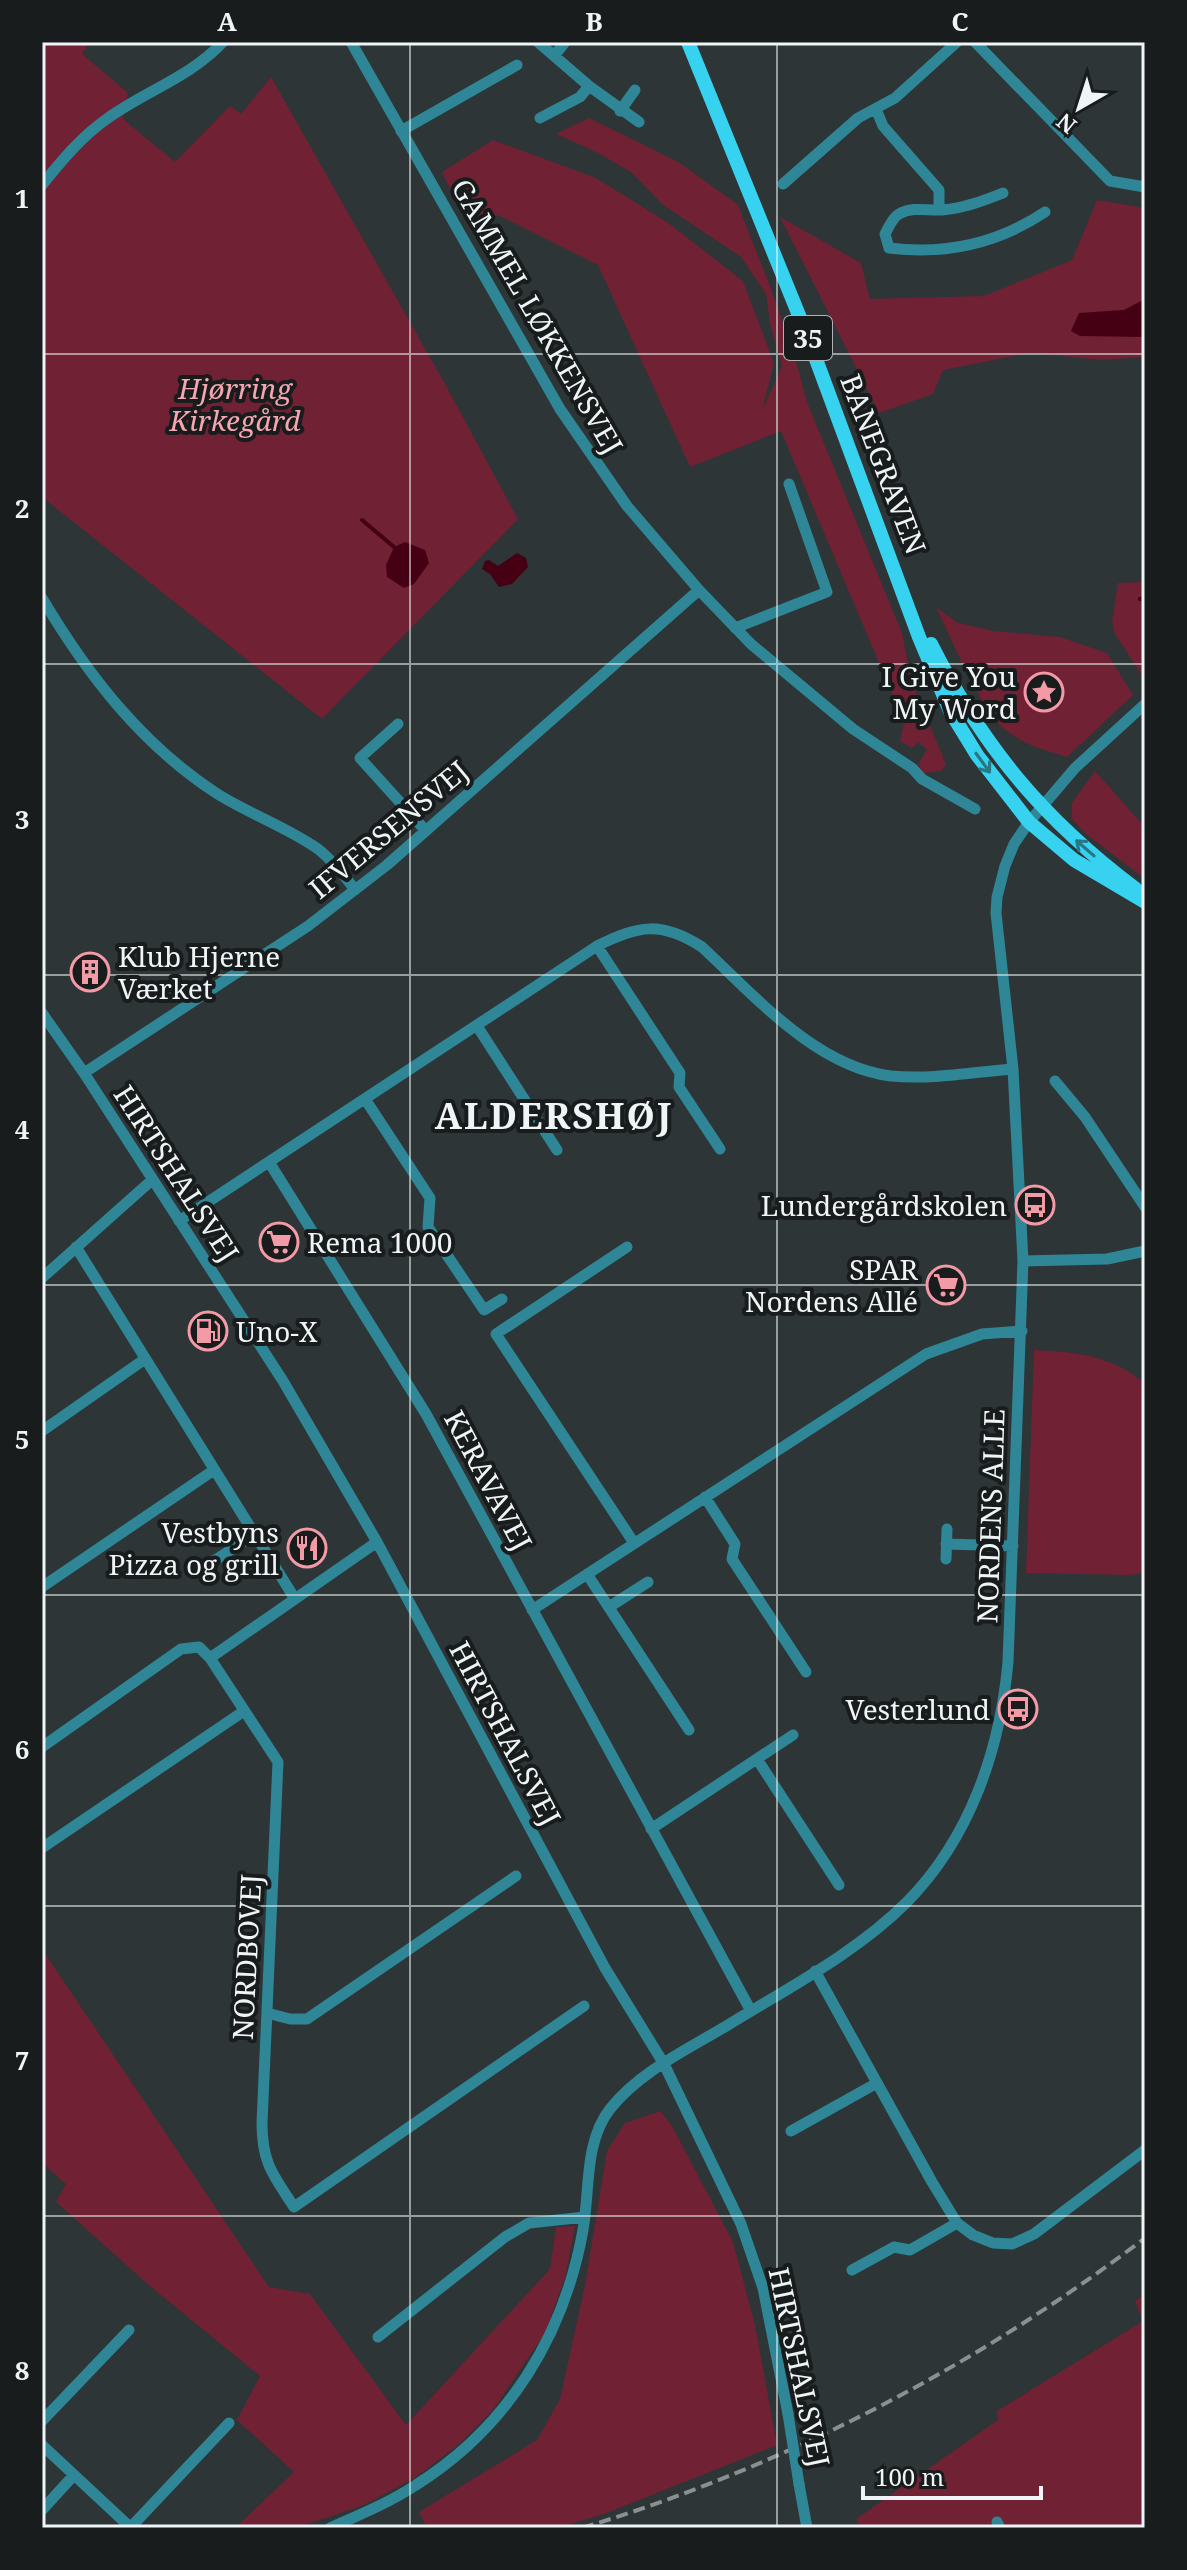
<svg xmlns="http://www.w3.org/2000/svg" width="1187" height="2570" viewBox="0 0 1187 2570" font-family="'Noto Serif',serif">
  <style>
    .green { fill: #702133 }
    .water { fill: #450014 }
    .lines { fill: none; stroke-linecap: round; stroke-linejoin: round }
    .stream { stroke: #450014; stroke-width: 4 }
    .minor { stroke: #2e8697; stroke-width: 11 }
    .major { stroke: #36d2ef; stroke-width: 14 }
    .rail { stroke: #899091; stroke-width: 4; stroke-dasharray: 12 6; stroke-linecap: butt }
    .minor-bridge { stroke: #2e8697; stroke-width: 11 }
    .oneway { stroke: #277786 }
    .grid { fill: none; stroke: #eff5f6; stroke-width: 2; stroke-opacity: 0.55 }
    .labels { text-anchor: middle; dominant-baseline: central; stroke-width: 8; stroke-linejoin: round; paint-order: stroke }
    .shield { fill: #181c1d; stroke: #aeb4b5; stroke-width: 2 }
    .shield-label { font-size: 26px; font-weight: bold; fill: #eff5f6 }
    .street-label { font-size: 28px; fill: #eff5f6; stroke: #181c1d }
    .park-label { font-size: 28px; font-style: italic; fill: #f6a6b1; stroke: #181c1d }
    .poi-label { font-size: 28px; fill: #eff5f6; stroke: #181c1d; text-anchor: end }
    .district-label { font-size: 36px; font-weight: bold; letter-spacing: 2px; fill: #eff5f6; stroke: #181c1d }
    .neatline { fill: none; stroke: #eff5f6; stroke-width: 3 }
    .grid-label { font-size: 26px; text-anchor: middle; font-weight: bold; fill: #eff5f6 }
  </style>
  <rect width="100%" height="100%" fill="#2d3537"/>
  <path class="green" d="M42 42H90L82 54 128 93 123 119 175 162 230 106 241 114 271 77 444 382 518 519 322 719 42 497Z
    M589 118 680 163 738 205 769 283 796 361 807 402 902 633 912 683 946 764 941 771 923 773 918 764 927 750 918 742 912 748 900 741 904 722 781 431 690 467 598 265 498 215 470 230 442 172 493 140 596 178 667 222 743 281 774 363 762 411 782 366 770 324 766 294 741 257 663 205 631 172 598 153 556 134Z
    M1097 200 1145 208V357L1102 360 1030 353 943 370 933 394 879 413 780 217 861 263 870 299 984 296 1072 260Z
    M1145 582V680L1115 634 1112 622 1118 583Z
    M936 607 958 623 994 631 1060 637 1107 653 1133 695 1067 757C1043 750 1018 743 999 724 977 702 951 638 936 607Z
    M1095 771 1145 827V879L1086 834 1072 819V803Z
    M1034 1350C1076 1352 1112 1355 1145 1384V1573L1129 1575 1026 1573Z
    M42 1949 269 2287 310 2294 406 2425 550 2269 556 2227 575 2226 565 2278 545 2333 493 2410 457 2446 413 2479 364 2505 296 2528H235L294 2472 237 2420 260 2376 151 2287 56 2202 66 2184 42 2163Z
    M660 2111 671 2124 733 2242 755 2325 777 2445 604 2514 557 2528H427L419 2512 537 2440 560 2399 585 2285 607 2151 625 2123Z
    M1145 2295V2528H861L856 2519 998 2420 997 2411 1143 2321 1135 2301Z"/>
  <path class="water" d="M1145 299V337L1080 336 1071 331 1079 313 1124 310Z
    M405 542 425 550 429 563 414 584 404 588 387 577 386 565 394 547Z
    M517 553 526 558 528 567 512 584 499 587 490 574 482 569 485 561 489 560 498 566Z"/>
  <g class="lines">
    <path class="stream" d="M362 520 394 547
      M1140 599 1145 598"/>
    <path class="minor" d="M351 42 560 409 627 506 699 590 751 644 853 729 912 768 922 779 975 809
      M538 42 589 86 639 122
      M975 42 1110 181 1145 187
      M554 56 565 42
      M876 109 883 126 939 190V210
      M620 111 635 90
      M540 118 580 97 589 86
      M401 131 517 65
      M783 184 858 118 895 98 957 42
      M42 185C62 160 82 136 108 118 147 90 189 78 223 42
      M1003 193C983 201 964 208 942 210 928 211 913 206 899 214 892 218 889 227 885 234L889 248C946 255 997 244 1045 212
      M42 598C87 674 141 744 216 793 247 813 289 828 318 849 333 861 344 875 355 890
      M735 628 827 592 789 484
      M398 724 360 758 426 831
      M597 946 680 1073 679 1087 720 1149
      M42 1013 84 1073 283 1381 377 1542 605 1968 664 2064 741 2224 763 2288 788 2414
      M477 1026 557 1150
      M84 1073 308 926 387 865 699 590
      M1055 1081 1085 1117 1145 1207
      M365 1099 430 1198 428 1227 484 1310 502 1299
      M269 1162 426 1414 751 2011
      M179 1221 597 946C639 925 661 921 702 947 755 996 816 1067 891 1076 931 1080 974 1072 1013 1069
      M76 1247 295 1599
      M627 1247 496 1334 634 1543
      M1023 1261 1107 1259 1145 1251
      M42 1278 152 1180
      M42 1431 145 1359
      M705 1497 735 1544 732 1559 806 1672
      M377 1542 210 1658 278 1762 262 2123C262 2163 273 2175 294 2207L584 2006
      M946 1544 1013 1546
      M946 1559 947 1529
      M206 1566 255 1534
      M587 1574 689 1730
      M42 1587 214 1470
      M609 1607 648 1582
      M532 1610 926 1354 982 1334 1022 1331
      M42 1747 181 1649 199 1647 210 1658
      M757 1759 839 1885
      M651 1829 793 1735
      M42 1848 244 1711
      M815 1971 932 2182 957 2223 973 2235 993 2243 1012 2244 1034 2234 1145 2150
      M267 2013 290 2019H307L516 1876
      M791 2131 877 2083
      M852 2270 894 2247 910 2250 957 2223
      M378 2337 505 2237 529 2223 585 2217
      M42 2421 129 2330
      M42 2445 131 2528
      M799 2484 807 2528
      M42 2510 74 2475
      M997 2522 1000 2528
      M131 2527 229 2423
      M330 2528C359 2515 389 2503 416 2485 508 2427 564 2336 583 2230 590 2191 584 2142 610 2109 639 2072 688 2049 728 2025 788 1988 856 1953 907 1902 970 1838 1000 1750 1008 1662L1023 1261 1013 1069 996 913 997 897 1005 866 1014 844 1029 822 1075 768 1145 704"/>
    <path class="major" d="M688 42 807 335 919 637 950 711 977 755 1029 822 1074 860 1145 902
      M931 644C983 747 1043 819 1136 889"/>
    <path class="rail" d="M582 2528C786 2466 975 2367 1145 2238"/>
    <path class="minor-bridge" d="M788 2414 799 2484"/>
  </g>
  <defs><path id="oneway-shaft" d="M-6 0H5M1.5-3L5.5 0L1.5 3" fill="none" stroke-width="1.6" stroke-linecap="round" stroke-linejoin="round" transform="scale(2)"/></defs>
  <g class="oneway">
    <use href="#oneway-shaft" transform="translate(983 763) rotate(54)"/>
    <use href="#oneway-shaft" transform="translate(1085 848) rotate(-139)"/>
  </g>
  <path class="grid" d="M410 42V2528M777 42V2528M42 354H1145M42 664H1145M42 975H1145M42 1285H1145M42 1595H1145M42 1906H1145M42 2216H1145"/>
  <defs>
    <symbol id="sight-ring" viewBox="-11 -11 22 22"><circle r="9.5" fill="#181c1d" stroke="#f39aa7" stroke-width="1.5"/><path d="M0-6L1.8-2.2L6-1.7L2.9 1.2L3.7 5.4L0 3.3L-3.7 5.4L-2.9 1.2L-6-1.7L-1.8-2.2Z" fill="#f39aa7"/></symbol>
    <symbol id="building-ring" viewBox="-11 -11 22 22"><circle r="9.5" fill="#181c1d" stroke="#f39aa7" stroke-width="1.5"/><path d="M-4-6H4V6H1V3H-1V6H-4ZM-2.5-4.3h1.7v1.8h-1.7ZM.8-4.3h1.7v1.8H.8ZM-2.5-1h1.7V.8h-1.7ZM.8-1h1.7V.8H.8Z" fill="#f39aa7"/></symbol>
    <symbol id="bus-ring" viewBox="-11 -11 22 22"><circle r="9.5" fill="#181c1d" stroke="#f39aa7" stroke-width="1.5"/><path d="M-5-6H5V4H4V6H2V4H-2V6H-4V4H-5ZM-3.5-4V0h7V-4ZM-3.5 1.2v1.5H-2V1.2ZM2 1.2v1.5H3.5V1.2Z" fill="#f39aa7"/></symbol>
    <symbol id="supermarket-ring" viewBox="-11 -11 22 22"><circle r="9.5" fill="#181c1d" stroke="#f39aa7" stroke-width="1.5"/><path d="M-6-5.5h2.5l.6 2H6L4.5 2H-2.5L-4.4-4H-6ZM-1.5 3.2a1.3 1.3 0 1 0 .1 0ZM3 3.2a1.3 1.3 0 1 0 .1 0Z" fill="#f39aa7"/></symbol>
    <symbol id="fuel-ring" viewBox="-11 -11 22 22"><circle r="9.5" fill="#181c1d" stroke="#f39aa7" stroke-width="1.5"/><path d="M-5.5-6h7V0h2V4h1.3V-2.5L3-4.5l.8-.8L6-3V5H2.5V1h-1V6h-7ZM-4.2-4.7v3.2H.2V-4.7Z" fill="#f39aa7"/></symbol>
    <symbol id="restaurant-ring" viewBox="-11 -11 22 22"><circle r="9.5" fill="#181c1d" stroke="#f39aa7" stroke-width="1.5"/><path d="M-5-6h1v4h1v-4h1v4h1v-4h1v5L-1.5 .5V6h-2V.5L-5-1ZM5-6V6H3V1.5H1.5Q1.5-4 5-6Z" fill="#f39aa7"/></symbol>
  </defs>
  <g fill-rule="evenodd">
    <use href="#sight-ring" x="1022" y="670" width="44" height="44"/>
    <use href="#building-ring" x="68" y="950" width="44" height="44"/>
    <use href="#bus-ring" x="1013" y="1183" width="44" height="44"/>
    <use href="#supermarket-ring" x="257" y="1220" width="44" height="44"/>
    <use href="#supermarket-ring" x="924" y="1263" width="44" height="44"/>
    <use href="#fuel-ring" x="186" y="1309" width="44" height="44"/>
    <use href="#restaurant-ring" x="285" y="1526" width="44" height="44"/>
    <use href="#bus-ring" x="996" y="1687" width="44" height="44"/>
  </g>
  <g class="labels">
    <rect class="shield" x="784" y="316" width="48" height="44" rx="6"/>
    <g class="shield-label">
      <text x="808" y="338">35</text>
    </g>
    <g class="street-label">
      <text transform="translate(538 316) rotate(60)">GAMMEL LØKKENSVEJ</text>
      <text transform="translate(884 464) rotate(69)">BANEGRAVEN</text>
      <text transform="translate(388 829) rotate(-40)">IFVERSENSVEJ</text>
      <text transform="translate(177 1173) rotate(57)">HIRTSHALSVEJ</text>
      <text transform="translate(489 1480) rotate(62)">KERAVAVEJ</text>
      <text transform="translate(990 1516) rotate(-88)">NORDENS ALLE</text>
      <text transform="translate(506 1733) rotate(62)">HIRTSHALSVEJ</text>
      <text transform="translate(246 1957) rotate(-87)">NORDBOVEJ</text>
      <text transform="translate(800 2367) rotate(78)">HIRTSHALSVEJ</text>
    </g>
    <g class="park-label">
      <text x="235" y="388">Hjørring<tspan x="235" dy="32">Kirkegård</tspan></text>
    </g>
    <g class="poi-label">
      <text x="1016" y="676">I Give You<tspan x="1016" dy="32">My Word</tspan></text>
      <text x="118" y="956" text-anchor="start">Klub Hjerne<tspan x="118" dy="32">Værket</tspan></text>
      <text x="1007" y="1205">Lundergårdskolen</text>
      <text x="307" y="1242" text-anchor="start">Rema 1000</text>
      <text x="918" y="1269">SPAR<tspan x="918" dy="32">Nordens Allé</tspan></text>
      <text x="236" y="1331" text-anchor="start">Uno-X</text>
      <text x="279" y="1532">Vestbyns<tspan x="279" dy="32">Pizza og grill</tspan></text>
      <text x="990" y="1709">Vesterlund</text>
    </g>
    <g class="district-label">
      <text x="554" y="1115">ALDERSHØJ</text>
    </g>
  </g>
  <rect width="1187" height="2570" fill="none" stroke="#181c1d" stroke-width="88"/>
  <g transform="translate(1079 108) rotate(219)" stroke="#181c1d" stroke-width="6" paint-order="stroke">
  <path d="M0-6L14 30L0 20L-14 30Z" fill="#eff5f6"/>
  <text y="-12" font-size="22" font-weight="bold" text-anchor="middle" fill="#eff5f6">N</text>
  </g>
  <path d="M863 2486v12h178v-12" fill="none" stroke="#eff5f6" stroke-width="4"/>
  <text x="875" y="2486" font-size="24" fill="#eff5f6" stroke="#181c1d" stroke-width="6" paint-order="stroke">100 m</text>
  <rect x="44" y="44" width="1099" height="2482" class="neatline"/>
  <g class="grid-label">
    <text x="227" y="31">A</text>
    <text x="594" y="31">B</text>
    <text x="960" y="31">C</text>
    <text x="22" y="208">1</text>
    <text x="22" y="518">2</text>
    <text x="22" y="829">3</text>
    <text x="22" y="1139">4</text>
    <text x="22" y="1449">5</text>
    <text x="22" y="1759">6</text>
    <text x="22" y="2070">7</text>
    <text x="22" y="2380">8</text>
  </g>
</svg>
